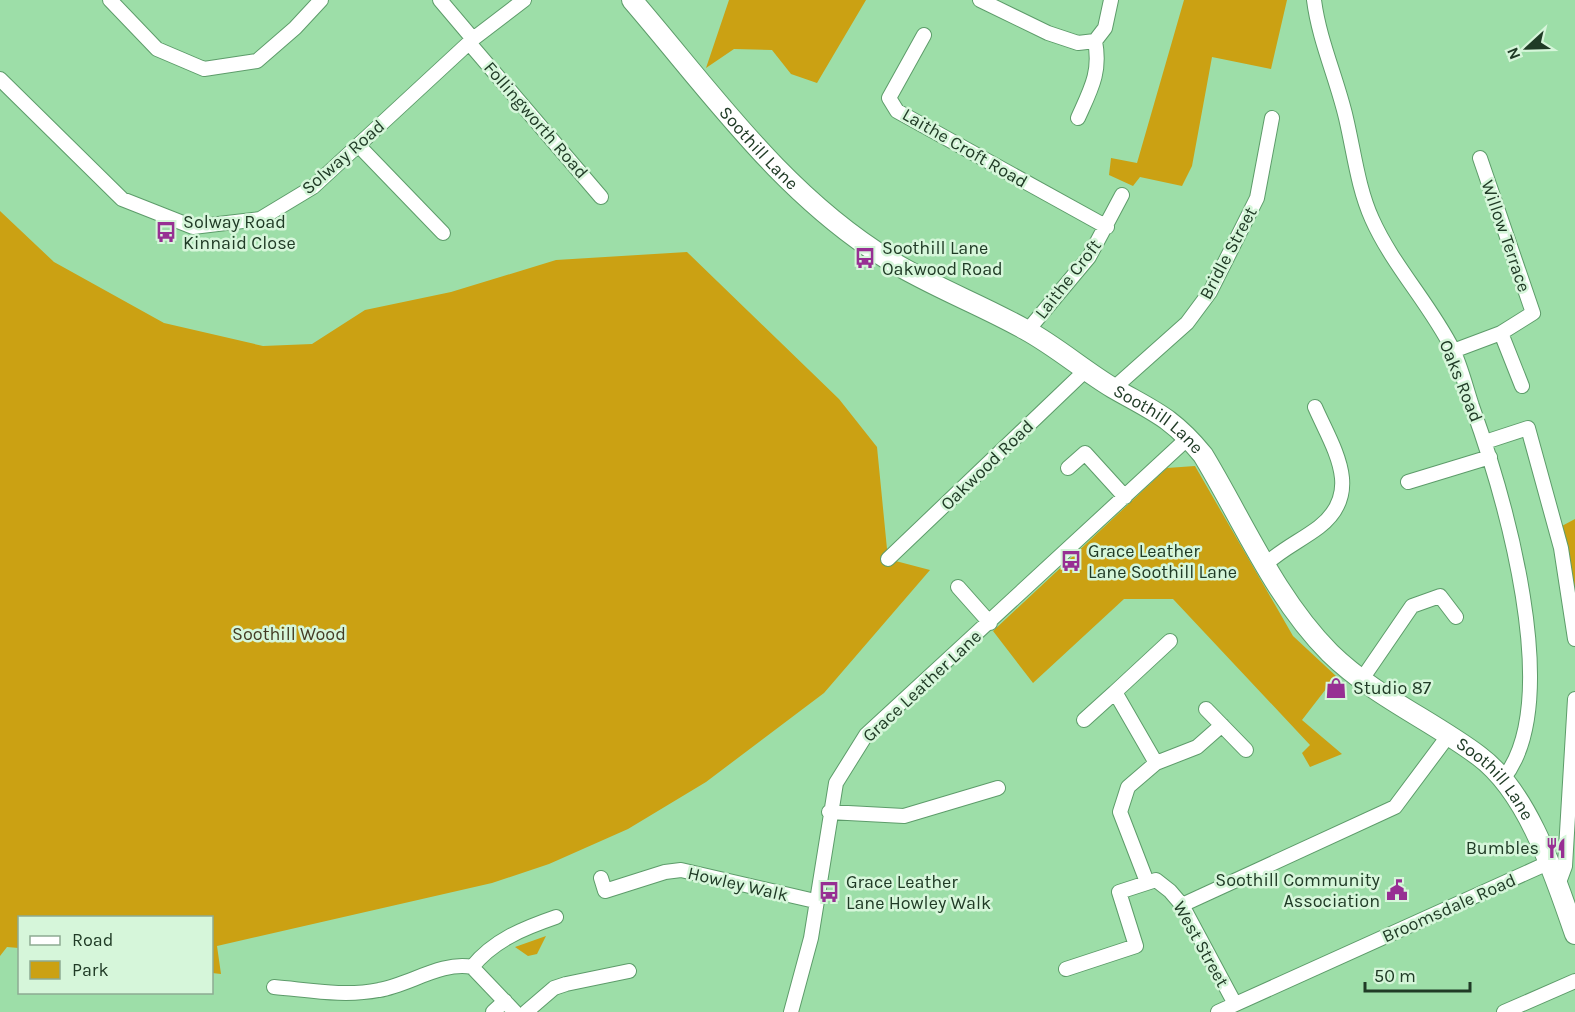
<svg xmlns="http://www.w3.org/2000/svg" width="1575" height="1012" viewBox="0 0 1575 1012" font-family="Karla,sans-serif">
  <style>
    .green { fill: #cba113 }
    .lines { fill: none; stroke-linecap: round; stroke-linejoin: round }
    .street-casing { stroke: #5d9c6a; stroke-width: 16 }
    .secondary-casing { stroke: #5d9c6a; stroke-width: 22 }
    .street { stroke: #fff; stroke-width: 14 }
    .secondary { stroke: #fff; stroke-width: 20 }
    .labels { text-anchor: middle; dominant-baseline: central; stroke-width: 5; stroke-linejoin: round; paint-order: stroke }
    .street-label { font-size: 18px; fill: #203b26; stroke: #d6f6da }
    .poi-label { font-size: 18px; fill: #203b26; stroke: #d6f6da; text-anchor: start }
    .park-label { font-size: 18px; fill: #443c25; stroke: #d6f6da }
  </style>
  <rect width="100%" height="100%" fill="#9ddea8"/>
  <path class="green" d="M729 0H866L817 83 791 74 772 50 734 49 706 68Z
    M1184 0H1287L1271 69 1212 57 1192 166 1182 186 1140 177 1133 186 1109 175 1111 158 1137 163Z
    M0 211 54 262 164 323 263 346 312 344 365 310 451 292 556 260 687 252 839 399 877 447 888 559 930 570 824 693 706 782 628 829 549 864 492 883 217 946 221 974 212 973V918H20L19 948 7 947 0 956Z
    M1195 466 1293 636 1336 676 1302 720 1342 754 1310 767 1302 753 1310 745 1173 599H1124L1033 683 993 631 1167 468Z
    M1575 519V603L1560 527Z
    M546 936 537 954 528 956 515 947Z"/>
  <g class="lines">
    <defs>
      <path id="street" d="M110 0 157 49 204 69 257 61 295 28 321 0
        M440 0 473 39
        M980 0 1048 33 1078 43 1095 41 1105 28 1111 0
        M1314 0C1319 40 1337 79 1346 118 1354 152 1358 188 1372 219 1393 266 1430 304 1453 350 1461 367 1466 388 1472 406 1503 492 1566 701 1503 779
        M924 35 889 98 897 111 1107 227
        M470 44 601 197
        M0 79 122 199 193 227 260 219 313 187 473 39 524 0
        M1078 118C1091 89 1101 72 1095 41
        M359 146 443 233
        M1028 330 1089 257 1122 195
        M1501 333 1522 386
        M1453 351 1501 333 1533 313 1480 158
        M1114 388 1187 323 1210 292 1257 198 1272 118
        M1485 442 1528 428 1561 548 1575 639
        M1068 468 1085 453 1125 497
        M1408 482 1490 457
        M888 559 1086 370
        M1266 564C1282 549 1302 540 1319 527 1364 492 1333 448 1315 407
        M958 587 990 623
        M1362 679 1412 606 1440 596 1456 617
        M1206 709 1246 750
        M1084 720 1115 692
        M1156 763 1115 692 1170 641
        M829 812 904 816 998 788
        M601 878 605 891 665 872 681 870 815 901
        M1147 882 1120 812 1128 787 1156 763 1197 747 1222 725
        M1558 885 1565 866 1575 699
        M1182 905 1395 807 1448 736
        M472 967 515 1012
        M1066 969 1136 946 1119 892 1156 880 1170 891 1182 905 1235 1004
        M274 987C309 990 344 997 379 990 409 985 442 961 472 967 494 940 524 928 556 917
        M493 1012 505 1001
        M526 1012 554 988 566 984 629 971
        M791 1012 811 938 836 783 866 735 1189 437
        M1218 1012 1548 863
        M1504 1012 1575 981"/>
      <g id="secondary">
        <path id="s1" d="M632 0C712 93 783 195 889 260 933 287 982 305 1026 330 1057 347 1083 370 1113 388 1153 411 1172 417 1203 455 1243 521 1275 598 1330 653 1374 696 1431 720 1479 756 1529 793 1555 877 1575 934"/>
      </g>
    </defs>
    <use href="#street" class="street-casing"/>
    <use href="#secondary" class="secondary-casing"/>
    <use href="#street" class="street"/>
    <use href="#secondary" class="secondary"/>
  </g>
  <defs>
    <symbol id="bus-bare" viewBox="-9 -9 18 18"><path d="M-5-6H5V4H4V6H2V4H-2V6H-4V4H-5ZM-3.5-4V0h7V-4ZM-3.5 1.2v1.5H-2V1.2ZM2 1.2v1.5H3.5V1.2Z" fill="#972f93" stroke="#d6f6da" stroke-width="2.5" paint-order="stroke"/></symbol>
    <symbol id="shop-bare" viewBox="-9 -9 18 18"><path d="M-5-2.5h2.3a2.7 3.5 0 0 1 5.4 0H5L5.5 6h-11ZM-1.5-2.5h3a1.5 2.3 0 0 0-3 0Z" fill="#972f93" stroke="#d6f6da" stroke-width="2.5" paint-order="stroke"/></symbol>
    <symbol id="restaurant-bare" viewBox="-9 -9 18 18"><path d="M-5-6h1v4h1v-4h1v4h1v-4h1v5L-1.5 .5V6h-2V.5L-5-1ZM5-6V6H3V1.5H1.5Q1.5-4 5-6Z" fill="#972f93" stroke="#d6f6da" stroke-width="2.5" paint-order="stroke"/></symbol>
    <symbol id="civic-bare" viewBox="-9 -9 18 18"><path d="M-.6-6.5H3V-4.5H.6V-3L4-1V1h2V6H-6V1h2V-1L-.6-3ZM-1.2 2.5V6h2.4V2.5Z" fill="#972f93" stroke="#d6f6da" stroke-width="2.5" paint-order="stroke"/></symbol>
  </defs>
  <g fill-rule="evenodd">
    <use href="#bus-bare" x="151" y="217" width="30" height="30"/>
    <use href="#bus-bare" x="850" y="243" width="30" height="30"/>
    <use href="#bus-bare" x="1056" y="546" width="30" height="30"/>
    <use href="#shop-bare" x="1321" y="673" width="30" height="30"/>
    <use href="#restaurant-bare" x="1541" y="833" width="30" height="30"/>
    <use href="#civic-bare" x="1382" y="875" width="30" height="30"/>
    <use href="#bus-bare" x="814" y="877" width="30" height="30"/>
  </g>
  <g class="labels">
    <g class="street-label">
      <text transform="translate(536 120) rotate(49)">Follingworth Road</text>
      <text stroke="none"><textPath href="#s1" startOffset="195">Soothill Lane</textPath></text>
      <text transform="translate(965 148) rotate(30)">Laithe Croft Road</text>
      <text transform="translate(343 157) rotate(-41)">Solway Road</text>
      <text transform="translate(1506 236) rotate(71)">Willow Terrace</text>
      <text transform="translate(1228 253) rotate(-62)">Bridle Street</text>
      <text transform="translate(1068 279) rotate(-52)">Laithe Croft</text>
      <text transform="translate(1461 381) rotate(68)">Oaks Road</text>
      <text stroke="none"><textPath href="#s1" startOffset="681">Soothill Lane</textPath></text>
      <text transform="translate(987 465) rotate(-44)">Oakwood Road</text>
      <text transform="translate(922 686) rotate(-43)">Grace Leather Lane</text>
      <text stroke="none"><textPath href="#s1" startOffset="1184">Soothill Lane</textPath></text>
      <text transform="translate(738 884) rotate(13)">Howley Walk</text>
      <text transform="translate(1449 908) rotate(-24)">Broomsdale Road</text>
      <text transform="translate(1201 944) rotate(61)">West Street</text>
    </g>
    <g class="poi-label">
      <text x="183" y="222">Solway Road<tspan x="183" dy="21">Kinnaid Close</tspan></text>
      <text x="882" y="248">Soothill Lane<tspan x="882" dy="21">Oakwood Road</tspan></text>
      <text x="1088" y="551">Grace Leather<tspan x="1088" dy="21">Lane Soothill Lane</tspan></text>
      <text x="1353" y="688">Studio 87</text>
      <text x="1539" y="848" text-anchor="end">Bumbles</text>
      <text x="1380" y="880" text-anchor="end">Soothill Community<tspan x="1380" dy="21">Association</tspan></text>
      <text x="846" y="882">Grace Leather<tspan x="846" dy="21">Lane Howley Walk</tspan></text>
    </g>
    <g class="park-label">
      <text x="289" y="634">Soothill Wood</text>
    </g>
  </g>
  <rect x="18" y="916" width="195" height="78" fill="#d6f6da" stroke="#8dab92" stroke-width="1.5"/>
  <rect x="30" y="936" width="30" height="9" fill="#ffffff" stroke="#8dab92" stroke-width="1.5"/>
  <text x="72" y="946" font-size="18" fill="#203b26">Road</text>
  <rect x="30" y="961" width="30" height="18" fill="#cba113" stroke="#8dab92" stroke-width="1.5"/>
  <text x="72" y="976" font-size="18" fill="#203b26">Park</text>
  <g transform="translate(1527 48) rotate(248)" stroke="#d6f6da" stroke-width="4.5" paint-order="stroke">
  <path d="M0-4.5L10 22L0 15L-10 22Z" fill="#203b26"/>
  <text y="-9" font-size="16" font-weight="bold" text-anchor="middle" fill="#203b26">N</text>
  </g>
  <path d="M1365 982v9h105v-9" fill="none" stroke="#203b26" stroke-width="3"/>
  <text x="1374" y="982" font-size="18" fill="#203b26" stroke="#d6f6da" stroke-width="4.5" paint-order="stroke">50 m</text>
</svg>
